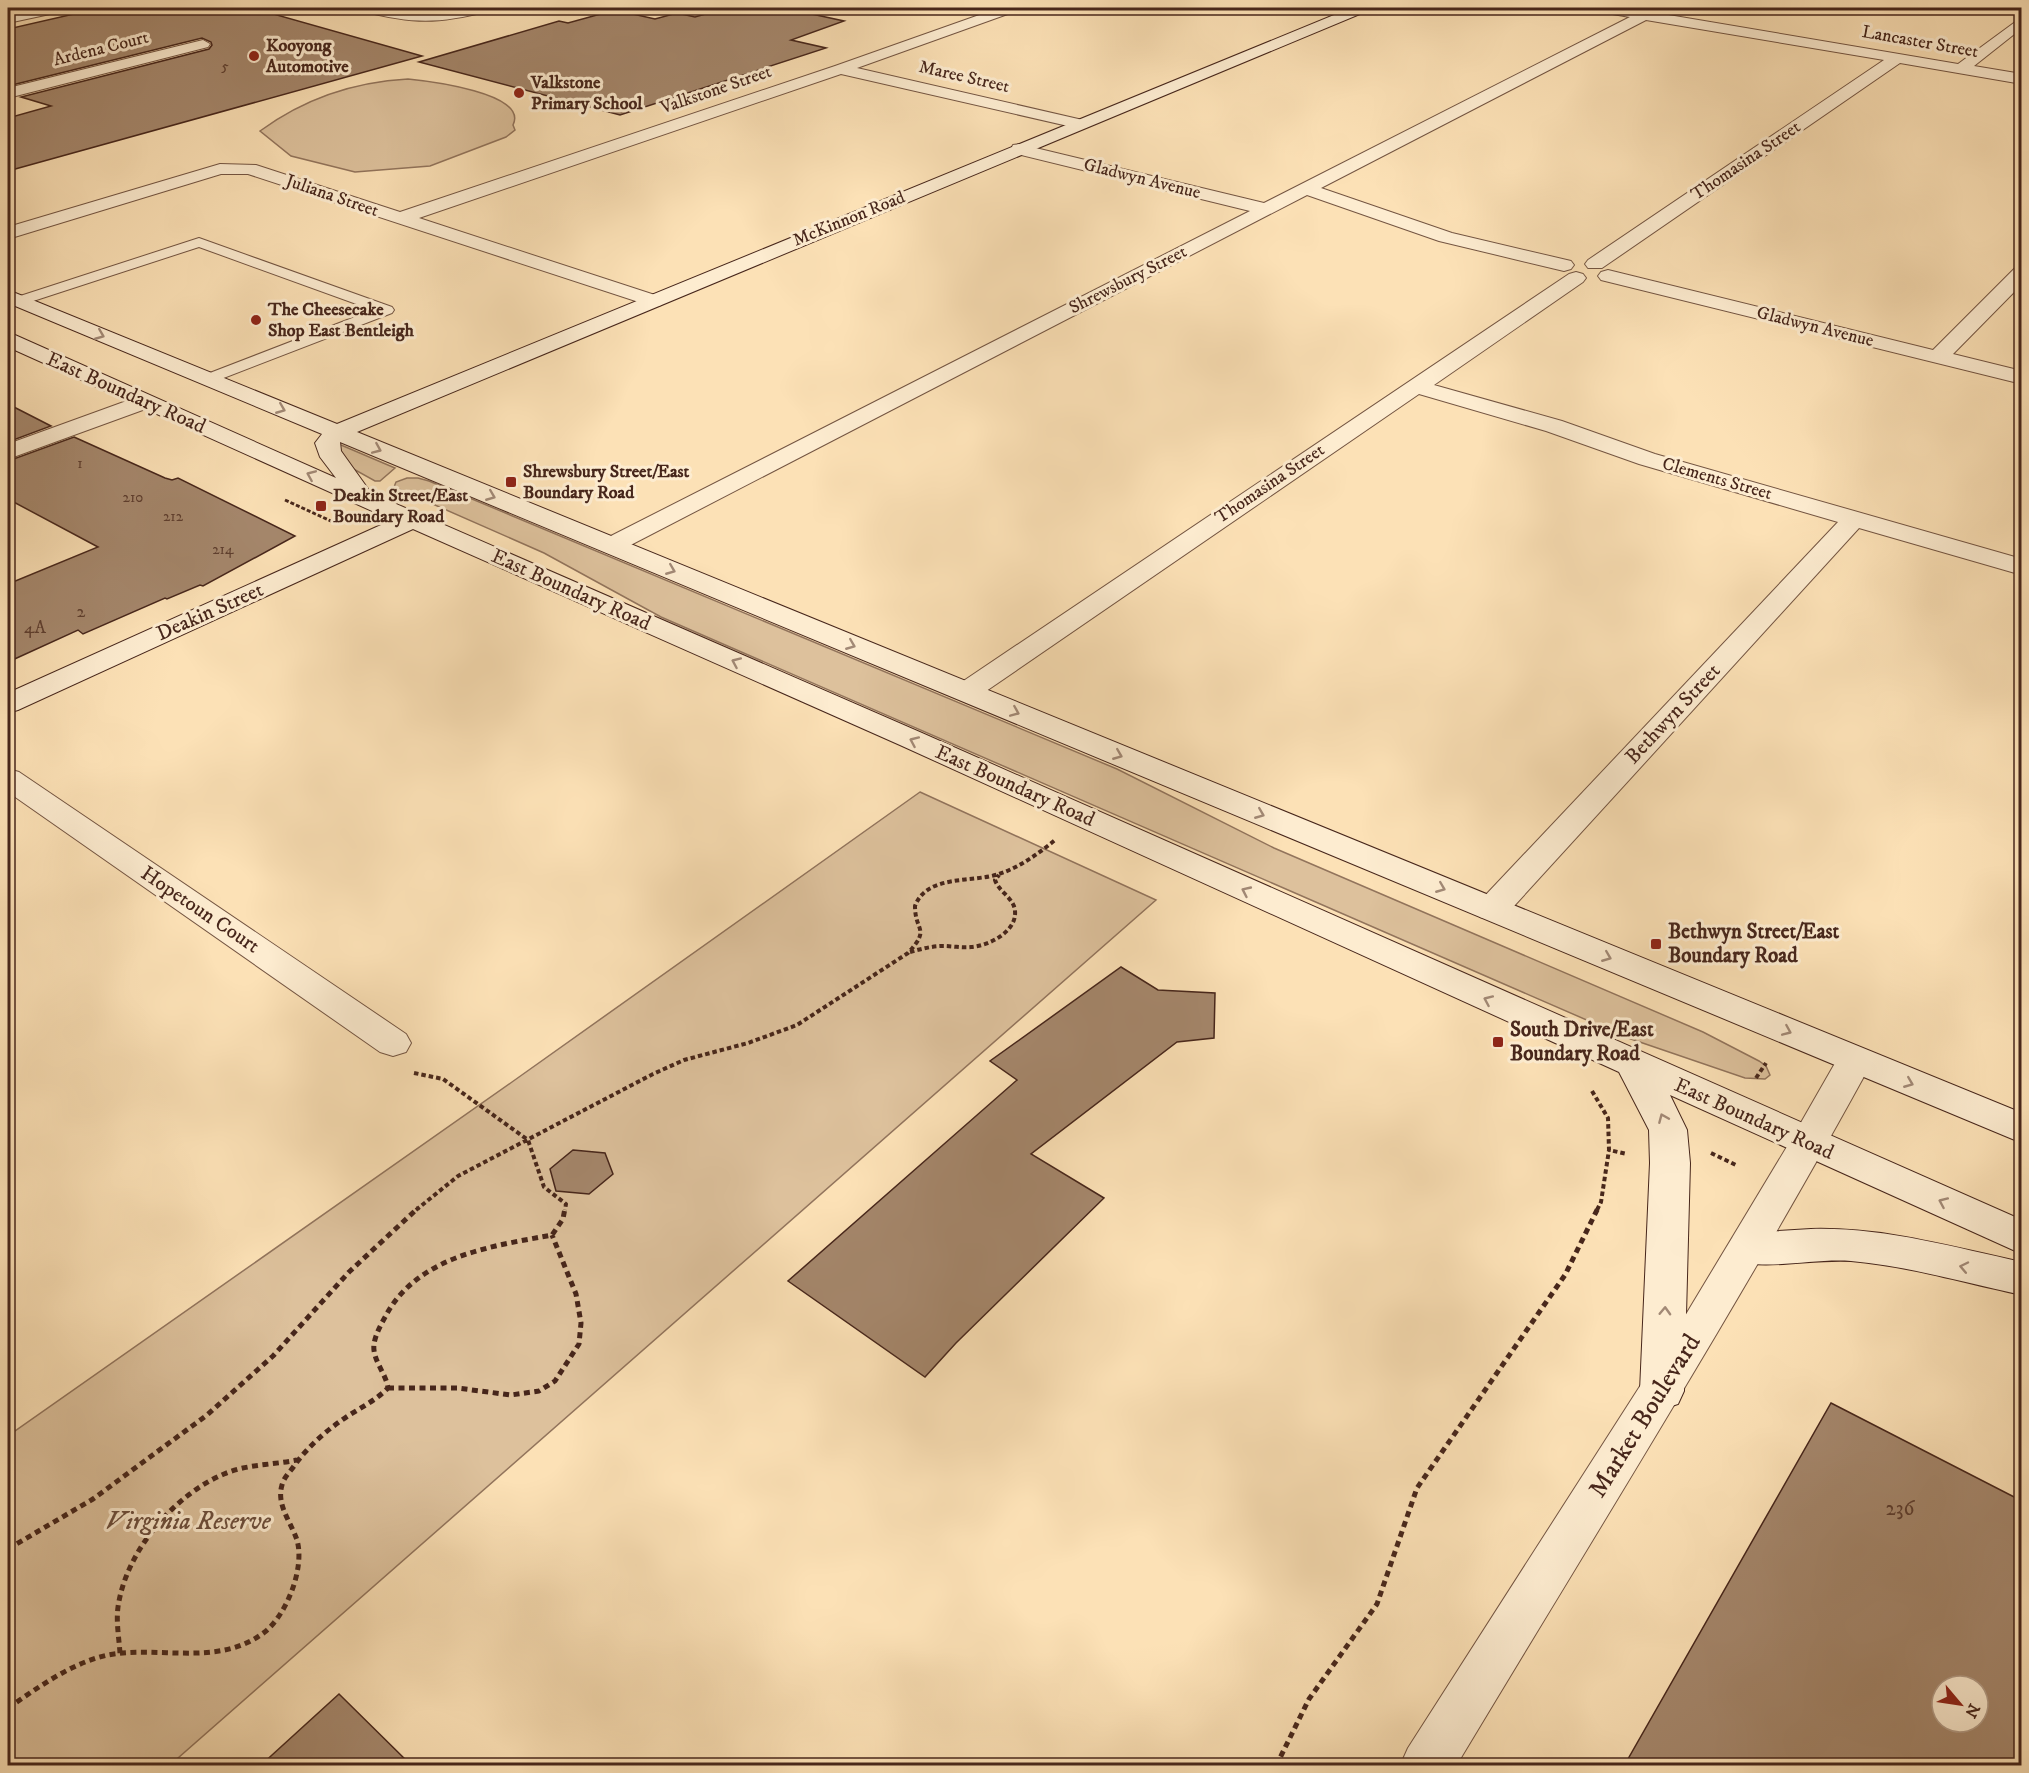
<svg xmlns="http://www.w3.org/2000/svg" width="2029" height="1773" viewBox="0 0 2029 1773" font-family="'IM FELL DW Pica',serif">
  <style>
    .green { fill: #ddc19c; stroke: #92745c; stroke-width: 1.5 }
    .building { fill: #a5876c; stroke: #47261b; stroke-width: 1.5; fill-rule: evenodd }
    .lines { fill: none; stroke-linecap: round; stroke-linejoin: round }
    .lane-casing { stroke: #745542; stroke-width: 2 }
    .street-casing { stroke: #745542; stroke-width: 2 }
    .secondary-casing { stroke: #47261b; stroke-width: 2 }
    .path-far3 { stroke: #47261b; stroke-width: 1.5; stroke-dasharray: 2 1.5; stroke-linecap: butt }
    .path-far2 { stroke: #47261b; stroke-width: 3; stroke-dasharray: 4 2; stroke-linecap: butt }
    .path-far1 { stroke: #47261b; stroke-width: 4; stroke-dasharray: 4.5 3; stroke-linecap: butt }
    .path { stroke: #47261b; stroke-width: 5; stroke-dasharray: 6 4.5; stroke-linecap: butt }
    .lane { fill: #fdecd0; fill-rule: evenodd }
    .street { fill: #fdecd0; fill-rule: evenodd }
    .secondary { fill: #fdecd0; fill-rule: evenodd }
    .oneway { stroke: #a28976 }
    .poi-dot { fill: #8f2418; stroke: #fdecd0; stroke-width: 2 }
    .labels { text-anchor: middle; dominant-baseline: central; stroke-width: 6; stroke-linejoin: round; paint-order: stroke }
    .far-number-label { font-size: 15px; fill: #5e3e2f }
    .far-street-label { font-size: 18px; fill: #47261b; stroke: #fdecd0 }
    .far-poi-label { font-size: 18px; font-weight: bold; fill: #47261b; stroke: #fdecd0; text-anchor: start }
    .number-label { font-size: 18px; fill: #5e3e2f }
    .street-label { font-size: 21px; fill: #47261b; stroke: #fdecd0 }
    .poi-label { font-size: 21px; font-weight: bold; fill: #47261b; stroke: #fdecd0; text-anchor: start }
    .near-number-label { font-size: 21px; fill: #5e3e2f }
    .near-street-label { font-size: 26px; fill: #47261b; stroke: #fdecd0 }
    .near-park-label { font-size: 26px; font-style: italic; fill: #6c4d3b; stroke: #fdecd0 }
  </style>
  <rect width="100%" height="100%" fill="#fce1b6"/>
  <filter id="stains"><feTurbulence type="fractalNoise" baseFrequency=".00333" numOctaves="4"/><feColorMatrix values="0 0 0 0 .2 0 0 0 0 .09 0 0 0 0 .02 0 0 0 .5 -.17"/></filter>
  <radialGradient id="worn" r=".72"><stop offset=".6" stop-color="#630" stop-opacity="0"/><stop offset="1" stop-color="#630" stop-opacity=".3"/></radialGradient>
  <path class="green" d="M408 79C428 81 529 93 513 125L515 130 506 137 430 166 355 172 291 156 260 131C305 98 353 82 408 79Z
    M338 444 341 445 395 468 380 481H375L348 466Z
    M407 478H418L429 481 1117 769 1274 848 1703 1032 1759 1061 1766 1066 1770 1075 1765 1079 1745 1078 1628 1038 661 617 544 553 394 487 396 482Z
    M920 792 1156 900 170 1765H8V1436L512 1082Z"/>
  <path class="building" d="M100 8H252L422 56 8 171V118L51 106 21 97 209 49 212 45 211 42 202 38 8 86V29Z
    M727 8 764 10 784 8 844 21 791 40 826 48 620 115 419 62 559 21 568 23 615 10 655 19 677 13 695 17Z
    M8 404 51 426 8 442Z
    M74 437 165 478 172 480 178 478 295 536 203 586 200 585 167 599 165 598 83 634 78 630 8 662V584L98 547 8 499V461Z
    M1121 967 1158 990 1215 993 1214 1038 1177 1042 1031 1154 1104 1198 956 1343 925 1377 788 1281 1017 1080 990 1061Z
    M573 1150 605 1153 613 1174 589 1194 556 1191 550 1169Z
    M1831 1403 2022 1501V1766H1624ZM1942 1686H1978V1722H1942Z
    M339 1694 412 1766H260Z"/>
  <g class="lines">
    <defs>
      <path id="lane" d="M199 238 392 307 394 310 392 313 208 384 202 382 200 379 202 376 373 310 199 247 24 304 19 305 12 301 14 298Z"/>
      <path id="street" d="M42 8H66L64 11 8 23V15Z
        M360 8C382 6 403 14 425 14 448 14 469 6 491 8L489 11C438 24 413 24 362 11Z
        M999 8H1018L1016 11 857 68 1087 121 1089 124 1087 127 1081 129 841 74 419 218 661 297 664 301 661 305 654 307 248 174H221L8 239V227L220 164 256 165 400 212 835 66Z
        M1593 8H1622L1645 11 1958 64 2022 17V28L1974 66 2022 74V84L1900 63 1602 268H1588L1585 264 1588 260 1884 60 1646 20 1321 188 1452 233 1571 261 1574 265 1571 269 1564 271 1439 241 1307 195 621 550 612 553 603 550 599 545 603 540 1250 211 1013 153 1011 149 1013 145 1019 144 1264 203 1630 17 1595 11Z
        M203 40 210 44 208 47 8 98V88Z
        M2022 266V284L1953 354 2022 371V384L1601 280 1598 276 1601 272 1608 270 1933 350 2015 268Z
        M1576 272 1583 274 1586 278 1583 282 1434 385 1562 421 1655 454 2022 559V575L1859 528 1504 917 1492 920 1480 917 1475 909 1480 901 1838 522 1639 464 1546 431 1419 394 976 698 966 701 956 698 952 692 956 686 1569 274Z
        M143 395 151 397 154 402 151 407 8 459V444Z
        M8 769 19 772 406 1034 411 1043 406 1052 393 1056 380 1052 8 792Z
        M1855 1047 1868 1051 1873 1060C1742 1300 1597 1531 1456 1766H1400L1408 1748 1685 1316 1791 1140 1842 1051Z"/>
      <path id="secondary" d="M1351 8H1369L1367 11 357 432 2022 1113V1143L340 442 341 451 371 493 922 733 2022 1220V1254L1670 1095 1687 1130 1690 1163 1684 1391 1678 1404 1662 1409 1646 1404 1640 1391 1650 1163 1649 1130 1619 1072 900 745 413 529 18 710 8 713V693L392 520 8 347V333L15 335 336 478 320 457 315 443 322 434 8 303V290L337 424Z
        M1811 1229C1883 1227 1952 1247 2022 1262V1295C1965 1283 1909 1266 1851 1261 1814 1258 1765 1271 1733 1260L1727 1249 1733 1238 1747 1233Z"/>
    </defs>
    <use href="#lane" class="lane-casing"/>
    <use href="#street" class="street-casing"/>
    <use href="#secondary" class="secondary-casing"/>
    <path class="path-far3" d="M327 8 341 11"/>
    <path class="path-far2" d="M285 500 333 522"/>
    <path class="path-far1" d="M910 952C921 949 932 946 943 946 952 946 962 948 971 947 988 946 1017 932 1015 911 1014 898 999 892 995 880L999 875
      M414 1073 443 1079 528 1140 544 1187 566 1204 565 1210
      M1756 1078 1766 1063
      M1592 1091 1608 1118 1609 1150 1627 1154
      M1711 1153 1736 1165
      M416 1210 458 1176 653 1074 684 1060 748 1043 797 1025 908 953C931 928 915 932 915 906 927 874 972 883 999 874 1020 867 1038 854 1055 840
      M1597 1210 1601 1202 1609 1150"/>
    <path class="path" d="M388 1388H457L511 1395 539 1391 555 1381 579 1344 581 1323 576 1294 552 1235
      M8 1549 93 1499 207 1415 273 1356 349 1272 418 1208
      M120 1653C119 1638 116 1622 118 1607 126 1551 174 1495 224 1474 247 1464 273 1465 297 1460
      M8 1708C39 1687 71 1663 108 1655 160 1645 220 1668 266 1631 287 1613 305 1568 297 1540 291 1522 276 1505 282 1485 284 1477 290 1472 294 1466 309 1445 329 1428 351 1414 364 1406 377 1399 388 1388 386 1373 372 1360 374 1344 376 1332 383 1321 389 1310 423 1255 493 1246 552 1235L563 1219 565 1208
      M1276 1766 1309 1699 1377 1604 1417 1488 1565 1275 1598 1208"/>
    <use href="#lane" class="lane"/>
    <use href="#street" class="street"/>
    <use href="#secondary" class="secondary"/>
  </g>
  <defs><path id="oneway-chevron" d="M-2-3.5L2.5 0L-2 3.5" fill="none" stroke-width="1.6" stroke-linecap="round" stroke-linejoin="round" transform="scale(1.5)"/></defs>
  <g class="oneway">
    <use href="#oneway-chevron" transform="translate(100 335) rotate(22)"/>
    <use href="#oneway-chevron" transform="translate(281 409) rotate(22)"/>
    <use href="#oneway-chevron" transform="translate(377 449) rotate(23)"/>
    <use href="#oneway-chevron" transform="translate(311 475) rotate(-157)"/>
    <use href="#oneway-chevron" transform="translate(491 496) rotate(22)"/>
    <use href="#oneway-chevron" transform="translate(671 570) rotate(22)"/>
    <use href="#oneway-chevron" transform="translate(851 645) rotate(22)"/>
    <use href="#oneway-chevron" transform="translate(736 662) rotate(-156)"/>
    <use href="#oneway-chevron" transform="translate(1015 712) rotate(23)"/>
    <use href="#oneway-chevron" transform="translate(914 741) rotate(-156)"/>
    <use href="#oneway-chevron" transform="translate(1118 755) rotate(22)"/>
    <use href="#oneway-chevron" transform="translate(1260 814) rotate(22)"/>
    <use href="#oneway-chevron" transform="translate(1441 888) rotate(22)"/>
    <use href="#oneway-chevron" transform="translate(1246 891) rotate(-155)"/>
    <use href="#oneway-chevron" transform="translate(1607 957) rotate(22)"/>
    <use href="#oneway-chevron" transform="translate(1488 1000) rotate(-156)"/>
    <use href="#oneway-chevron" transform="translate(1787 1031) rotate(23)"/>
    <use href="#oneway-chevron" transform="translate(1909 1083) rotate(22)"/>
    <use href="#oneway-chevron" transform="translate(1663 1118) rotate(-113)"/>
    <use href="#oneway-chevron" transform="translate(1943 1202) rotate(-156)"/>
    <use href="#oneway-chevron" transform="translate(1964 1267) rotate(-168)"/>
    <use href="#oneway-chevron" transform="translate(1665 1311) rotate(-88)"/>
  </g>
  <g class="poi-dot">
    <circle cx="254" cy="56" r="6"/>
    <circle cx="519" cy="93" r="6"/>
    <circle cx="256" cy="320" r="6"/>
    <rect x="505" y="476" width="12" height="12" rx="3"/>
    <rect x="315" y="500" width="12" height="12" rx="3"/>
    <rect x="1650" y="938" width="12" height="12" rx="3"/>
    <rect x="1492" y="1036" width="12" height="12" rx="3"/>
  </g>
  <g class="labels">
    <g class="far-number-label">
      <text x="225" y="66">5</text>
      <text x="80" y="463">1</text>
      <text x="133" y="497">210</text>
      <text x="173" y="516">212</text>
      <text x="223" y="549">214</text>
    </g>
    <g class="far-street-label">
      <text transform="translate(1920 42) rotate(10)">Lancaster Street</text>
      <text transform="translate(101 49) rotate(-14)">Ardena Court</text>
      <text transform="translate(964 77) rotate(13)">Maree Street</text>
      <text transform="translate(716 90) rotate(-19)">Valkstone Street</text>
      <text transform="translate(1746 161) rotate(-34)">Thomasina Street</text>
      <text transform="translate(1142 179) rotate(14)">Gladwyn Avenue</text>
      <text transform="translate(332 196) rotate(19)">Juliana Street</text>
      <text transform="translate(849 219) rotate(-22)">McKinnon Road</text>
      <text transform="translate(1128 280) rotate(-27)">Shrewsbury Street</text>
      <text transform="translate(1815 327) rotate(14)">Gladwyn Avenue</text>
      <text transform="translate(1717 479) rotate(16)">Clements Street</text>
      <text transform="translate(1270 484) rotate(-34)">Thomasina Street</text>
    </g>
    <g class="far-poi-label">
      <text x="266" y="46">Kooyong<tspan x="266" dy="21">Automotive</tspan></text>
      <text x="531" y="83">Valkstone<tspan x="531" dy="21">Primary School</tspan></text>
      <text x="268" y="310">The Cheesecake<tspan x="268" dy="21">Shop East Bentleigh</tspan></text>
      <text x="523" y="472">Shrewsbury Street/East<tspan x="523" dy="21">Boundary Road</tspan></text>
      <text x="333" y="496">Deakin Street/East<tspan x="333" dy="21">Boundary Road</tspan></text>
    </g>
    <g class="number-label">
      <text x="81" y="612">2</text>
      <text x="35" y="628">4A</text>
    </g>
    <g class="street-label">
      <text transform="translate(126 393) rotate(24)">East Boundary Road</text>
      <text transform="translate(571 590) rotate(24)">East Boundary Road</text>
      <text transform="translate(210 612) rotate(-24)">Deakin Street</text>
      <text transform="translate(1673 714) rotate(-47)">Bethwyn Street</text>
      <text transform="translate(1015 786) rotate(24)">East Boundary Road</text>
      <text transform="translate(200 910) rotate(34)">Hopetoun Court</text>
      <text transform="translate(1754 1119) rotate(24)">East Boundary Road</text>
    </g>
    <g class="poi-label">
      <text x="1668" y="932">Bethwyn Street/East<tspan x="1668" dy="24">Boundary Road</tspan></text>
      <text x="1510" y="1030">South Drive/East<tspan x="1510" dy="24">Boundary Road</tspan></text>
    </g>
    <g class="near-number-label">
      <text x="1900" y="1509">236</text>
    </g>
    <g class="near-street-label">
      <text transform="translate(1645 1416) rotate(-58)">Market Boulevard</text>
    </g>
    <g class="near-park-label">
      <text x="188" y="1521">Virginia Reserve</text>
    </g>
  </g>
  <rect width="2029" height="1773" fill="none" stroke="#fce1b6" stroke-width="30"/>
  <rect x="9" y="9" width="2011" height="1755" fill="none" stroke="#47261b" stroke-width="3"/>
  <rect x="15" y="15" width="1999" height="1743" fill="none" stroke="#47261b" stroke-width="1.5"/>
  <g transform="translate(1960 1704) rotate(119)"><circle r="28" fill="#fdecd0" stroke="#b49d88" stroke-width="1.5"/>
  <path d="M0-4.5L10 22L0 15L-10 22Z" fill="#8f2418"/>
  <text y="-9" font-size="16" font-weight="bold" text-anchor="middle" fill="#47261b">N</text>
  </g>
  <rect width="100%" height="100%" filter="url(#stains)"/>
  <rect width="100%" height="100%" fill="url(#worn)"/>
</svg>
